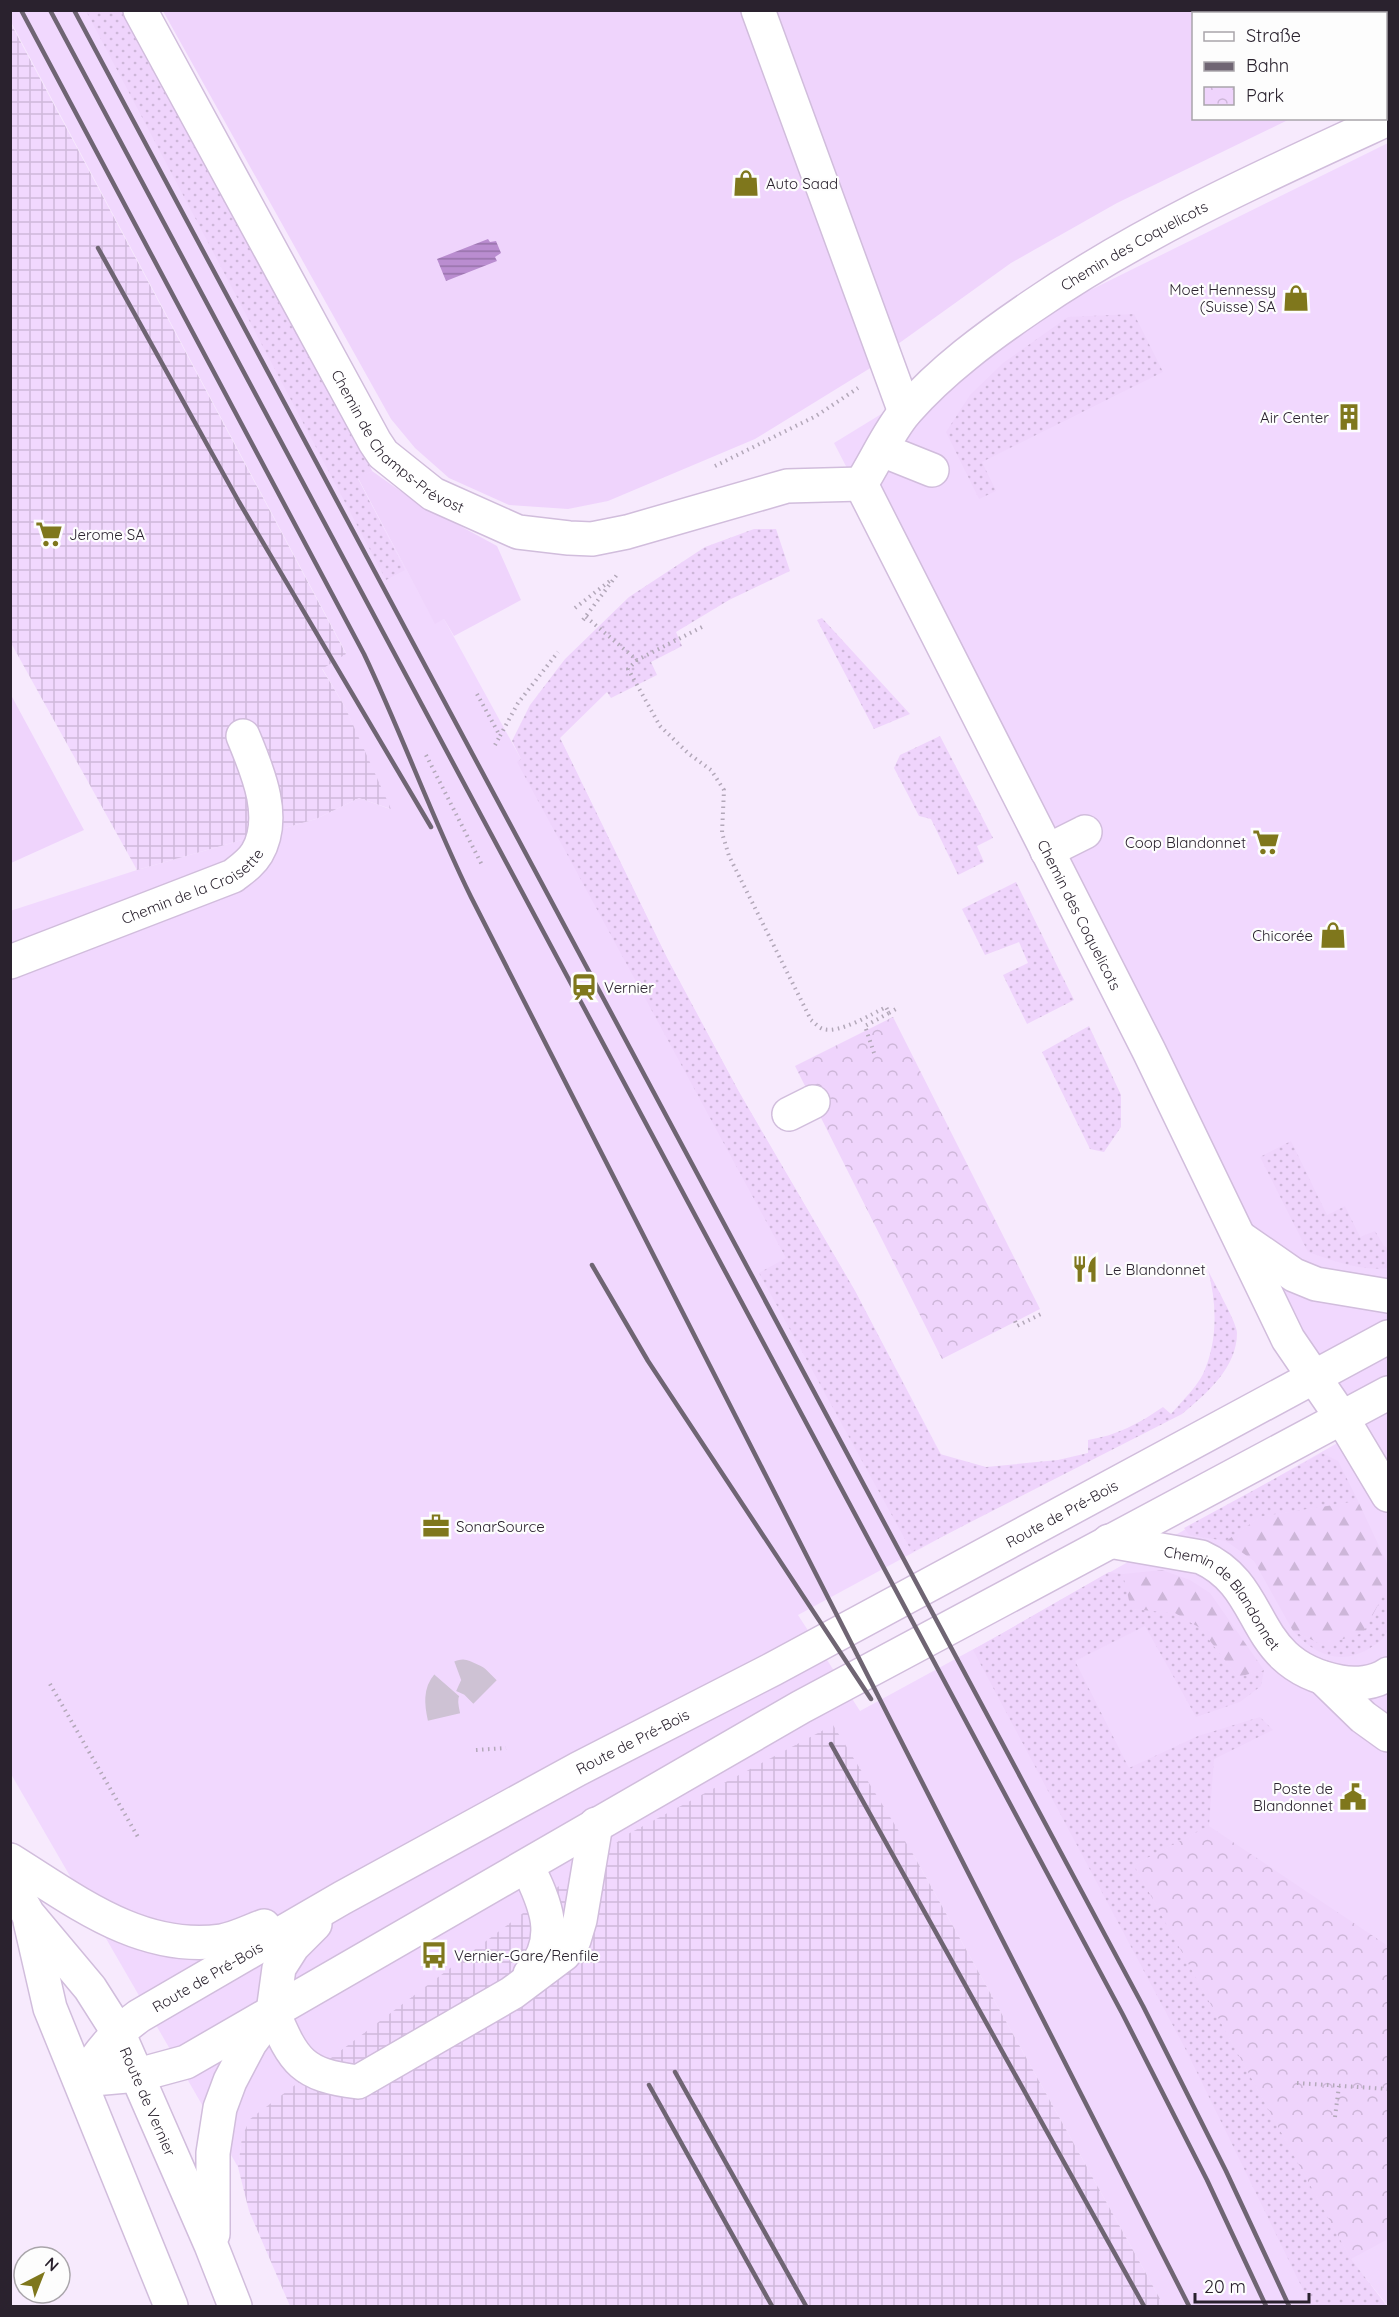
<svg xmlns="http://www.w3.org/2000/svg" width="1399" height="2317" viewBox="0 0 1399 2317" font-family="Quicksand,sans-serif">
  <style>
    .built { fill: #f1d8fe }
    .industrial { fill: url(#industrial-grid) }
    .grass { fill: url(#grass-dots) }
    .forest { fill: url(#forest-firs) }
    .park { fill: url(#park-crowns) }
    .garden { fill: #efd4fc }
    .water { fill: url(#water-rules) }
    .lines { fill: none; stroke-linecap: round; stroke-linejoin: round }
    .minor-tunnel { stroke: #cec2d4; stroke-width: 33; stroke-dasharray: 33 16; stroke-linecap: butt }
    .minor-casing { stroke: #d1bddc; stroke-width: 36 }
    .major-casing { stroke: #d1bddc; stroke-width: 36 }
    .path { stroke: #b3a8b9; stroke-width: 4; stroke-dasharray: 1.5 4.5; stroke-linecap: butt }
    .minor { stroke: #fff; stroke-width: 33 }
    .major { stroke: #fff; stroke-width: 33 }
    .rail { stroke: #6f6573; stroke-width: 4.5 }
    .labels { text-anchor: middle; dominant-baseline: central; stroke-width: 4.5; stroke-linejoin: round; paint-order: stroke }
    .poi-label { font-size: 15px; fill: #2a222e; stroke: #fdfdfd; text-anchor: start }
    .street-label { font-size: 15px; fill: #2a222e; stroke: #fdfdfd }
  </style>
  <defs>
    <pattern id="industrial-grid" width="8" height="8" patternUnits="userSpaceOnUse" patternTransform="scale(1.5)"><rect width="8" height="8" fill="#f1d8fe"/><path d="M0 4h8M4 0v8" fill="none" stroke="#cfb9da"/></pattern>
    <pattern id="grass-dots" width="8" height="8" patternUnits="userSpaceOnUse" patternTransform="scale(1.5)"><rect width="8" height="8" fill="#efd4fc"/><path d="M2 2h.1M6 6h.1" fill="none" stroke="#cdb6d8" stroke-width="1.8" stroke-linecap="round"/></pattern>
    <pattern id="forest-firs" width="22" height="20" patternUnits="userSpaceOnUse" patternTransform="scale(1.5)"><rect width="22" height="20" fill="#efd4fc"/><path d="M5 1l3.5 6h-7zM16 11l3.5 6h-7z" fill="#cdb6d8"/></pattern>
    <pattern id="park-crowns" width="20" height="18" patternUnits="userSpaceOnUse" patternTransform="scale(1.5)"><rect width="20" height="18" fill="#efd4fc"/><path d="M2 6a3 3 0 1 1 6 0M12 15a3 3 0 1 1 6 0" fill="none" stroke="#cdb6d8"/></pattern>
    <pattern id="water-rules" width="6" height="5" patternUnits="userSpaceOnUse" patternTransform="scale(1.5)"><rect width="6" height="5" fill="#ba8dd0"/><path d="M0 2.5h6" fill="none" stroke="#9773a9"/></pattern>
  </defs>
  <rect width="100%" height="100%" fill="#f7eafd"/>
  <path class="built" d="M11 11H125L372 471 358 479 435 623 444 619 521 759 560 738 667 958 739 1092 855 1291 975 1519 798 1615 860 1711 1003 1633 1348 1437 834 443 1056 307 1388 143V2306L1351 2260 1352 2306H1164L913 1854 242 2137 238 2167 11 1774 10 911 137 870 316 819 359 798 390 809 345 707 322 668 346 653 11 22Z"/>
  <path class="industrial" d="M10 22 346 654 322 669 345 707 391 809 359 798 316 819 137 870 11 643Z
    M833 1725 913 1854 1164 2306H290L249 2211 238 2167 242 2137 250 2119 628 1834Z"/>
  <path class="grass" d="M86 11H125L365 455 372 471 358 479 405 570 386 580Z
    M1134 314 1163 372 982 462 996 491 979 499 946 432 970 395 1003 363 1068 317Z
    M754 529H776L790 571 729 600 676 632 682 646 651 662 657 675 611 698 607 692 560 738 667 958 739 1092 855 1291 940 1454 986 1467 1058 1460 1088 1453V1440C1118 1435 1138 1424 1163 1407L1171 1414C1181 1402 1196 1388 1203 1374 1218 1341 1217 1304 1208 1270 1213 1282 1237 1322 1237 1333 1237 1368 1206 1394 1182 1414L912 1552 759 1273 786 1258 517 762 521 759 512 741 530 705 565 659 629 597 705 547Z
    M822 618 910 714 874 729 817 620Z
    M940 736 993 838 977 846 984 862 958 875 931 819 919 816 894 768 900 755Z
    M1016 882 1074 1000 1027 1024 1003 975 1028 963 1019 942 985 955 962 909Z
    M1089 1026 1121 1095V1127L1104 1152 1090 1149 1042 1052Z
    M1291 1141 1327 1215 1345 1206 1360 1237 1375 1231 1384 1246 1388 1248V1268C1359 1271 1335 1261 1308 1252L1260 1157Z
    M1322 1453 1338 1461 1358 1501 1260 1517 1226 1541 1189 1535 1184 1528Z
    M1386 1561 1388 1567C1388 1586 1393 1610 1388 1628 1386 1638 1378 1643 1370 1648 1341 1666 1315 1655 1293 1631L1323 1645 1385 1592Z
    M1109 1572 1123 1574 1132 1609 1175 1613 1200 1628 1238 1677 1264 1670 1261 1686 1240 1702 1196 1717 1145 1626 1075 1661 1129 1768 1198 1736 1260 1717 1273 1730 1214 1759 1209 1826 1134 1865 1351 2259 1387 2306H1311L1187 2052 973 1650Z"/>
  <path class="forest" d="M1358 1501 1386 1561 1385 1592 1363 1633 1323 1645 1293 1631 1254 1561 1226 1541 1260 1517Z
    M1162 1570 1190 1580 1210 1593 1264 1670 1238 1677 1200 1628 1175 1613 1131 1609 1123 1574Z"/>
  <path class="park" d="M893 1017 1040 1309 942 1359 795 1066Z
    M1209 1826 1388 1946V2239L1351 2259 1134 1865Z"/>
  <path class="garden" d="M1340 10 1342 13 1194 14V118L1290 119 1117 203 1011 263 891 349 769 11Z
    M163 11H744L872 367 755 439 608 501 568 509 509 505 449 478 415 448 391 419Z
    M372 471 416 502 497 546 521 600 454 636 444 619 435 624 358 478Z
    M11 695 84 830 11 863H10Z"/>
  <path class="water" d="M488 239 490 242 496 241 501 253 495 257 497 261 446 281 437 259Z"/>
  <g class="lines">
    <path class="minor-tunnel" d="M444 1717C439 1695 441 1683 463 1676L474 1681 485 1692"/>
    <defs>
      <g id="minor">
        <path id="s1" d="M140 10 375 442 383 454 433 494 518 532 569 538 592 539 627 532 787 486 861 484"/>
        <path d="M758 10 905 412"/>
        <path d="M1354 10 1356 14"/>
        <path d="M1386 73 1388 79"/>
        <path d="M882 450 932 470"/>
        <path id="s2" d="M861 484 1149 1051 1288 1339 1342 1418 1388 1495"/>
        <path id="s3" d="M861 484C876 461 888 432 906 411 942 370 987 337 1031 307 1143 230 1266 175 1388 119"/>
        <path d="M1047 851 1085 832"/>
        <path id="s4" d="M10 962 233 876C242 869 251 863 257 853 278 817 257 770 243 736"/>
        <path d="M789 1114 813 1102"/>
        <path d="M1242 1239 1294 1275 1316 1284 1388 1296"/>
        <path id="s5" d="M1109 1541 1201 1557C1270 1588 1246 1664 1340 1682 1356 1685 1375 1683 1388 1674"/>
        <path d="M1323 1678 1363 1717 1388 1735"/>
        <path d="M527 1866C545 1902 562 1940 530 1974"/>
        <path d="M273 2012C294 2062 302 2075 358 2082L512 1993 564 1954 574 1940 580 1920 596 1824"/>
      </g>
      <g id="major">
        <path d="M10 1860C76 1901 140 1952 221 1941 235 1939 250 1931 264 1926"/>
        <path id="s6" d="M10 1882 28 1914 90 1988 118 2032 211 2245 235 2306"/>
        <path d="M30 1921 50 2008 171 2306"/>
        <path id="s7" d="M82 2080C98 2054 114 2034 139 2016L342 1898 578 1769 773 1669 1388 1337"/>
        <path d="M82 2080 138 2075 186 2062 801 1707 1388 1393"/>
        <path d="M213 2234V2153L220 2108 230 2081 250 2043 273 2012 279 1968 293 1946 315 1924"/>
      </g>
    </defs>
    <use href="#minor" class="minor-casing"/>
    <use href="#major" class="major-casing"/>
    <path class="path" d="M715 466 816 416 858 388
      M575 608 611 580
      M586 617 637 660 704 626
      M583 620 619 572
      M637 660 628 669 660 726 689 754 711 770 724 790 722 833 729 856 811 1020C815 1023 819 1028 823 1029 839 1034 872 1014 886 1007L889 1013 865 1026 874 1053
      M477 694 500 736 518 703 558 652
      M495 745 500 736
      M426 755 483 867
      M889 1013 896 1009
      M1015 1321 1017 1326 1043 1313
      M50 1684 138 1837
      M476 1750 506 1748
      M1297 2083 1388 2089
      M1335 2117 1339 2086"/>
    <use href="#minor" class="minor"/>
    <use href="#major" class="major"/>
    <path class="rail" d="M21 10 364 654C402 734 432 818 471 897L1189 2306
      M50 10 1122 2013 1207 2180 1266 2306
      M74 10 1143 2006 1226 2171 1289 2306
      M98 248 239 502 431 827
      M592 1265 648 1361 871 1699
      M831 1744 1144 2306
      M675 2072 806 2306
      M649 2085 772 2306"/>
  </g>
  <defs>
    <symbol id="shop-bare" viewBox="-9 -9 18 18"><path d="M-5-2.5h2.3a2.7 3.5 0 0 1 5.4 0H5L5.5 6h-11ZM-1.5-2.5h3a1.5 2.3 0 0 0-3 0Z" fill="#7f771c" stroke="#fdfdfd" stroke-width="2.5" paint-order="stroke"/></symbol>
    <symbol id="building-bare" viewBox="-9 -9 18 18"><path d="M-4-6H4V6H1V3H-1V6H-4ZM-2.5-4.3h1.7v1.8h-1.7ZM.8-4.3h1.7v1.8H.8ZM-2.5-1h1.7V.8h-1.7ZM.8-1h1.7V.8H.8Z" fill="#7f771c" stroke="#fdfdfd" stroke-width="2.5" paint-order="stroke"/></symbol>
    <symbol id="supermarket-bare" viewBox="-9 -9 18 18"><path d="M-6-5.5h2.5l.6 2H6L4.5 2H-2.5L-4.4-4H-6ZM-1.5 3.2a1.3 1.3 0 1 0 .1 0ZM3 3.2a1.3 1.3 0 1 0 .1 0Z" fill="#7f771c" stroke="#fdfdfd" stroke-width="2.5" paint-order="stroke"/></symbol>
    <symbol id="station-bare" viewBox="-9 -9 18 18"><path d="M-3-6H3Q5-6 5-4V2Q5 4 3 4L4.5 6H3L1.5 4h-3L-3 6H-4.5L-3 4Q-5 4-5 2V-4Q-5-6-3-6ZM-3.5-4v3h7v-3ZM-3.5 1v1.5H-2V1ZM2 1v1.5H3.5V1Z" fill="#7f771c" stroke="#fdfdfd" stroke-width="2.5" paint-order="stroke"/></symbol>
    <symbol id="restaurant-bare" viewBox="-9 -9 18 18"><path d="M-5-6h1v4h1v-4h1v4h1v-4h1v5L-1.5 .5V6h-2V.5L-5-1ZM5-6V6H3V1.5H1.5Q1.5-4 5-6Z" fill="#7f771c" stroke="#fdfdfd" stroke-width="2.5" paint-order="stroke"/></symbol>
    <symbol id="office-bare" viewBox="-9 -9 18 18"><path d="M-6-3h4V-5.5h4V-3h4V5H-6ZM-1-4.5V-3h2v-1.5ZM-6 0V1H6V0Z" fill="#7f771c" stroke="#fdfdfd" stroke-width="2.5" paint-order="stroke"/></symbol>
    <symbol id="civic-bare" viewBox="-9 -9 18 18"><path d="M-.6-6.5H3V-4.5H.6V-3L4-1V1h2V6H-6V1h2V-1L-.6-3ZM-1.2 2.5V6h2.4V2.5Z" fill="#7f771c" stroke="#fdfdfd" stroke-width="2.5" paint-order="stroke"/></symbol>
    <symbol id="bus-bare" viewBox="-9 -9 18 18"><path d="M-5-6H5V4H4V6H2V4H-2V6H-4V4H-5ZM-3.5-4V0h7V-4ZM-3.5 1.2v1.5H-2V1.2ZM2 1.2v1.5H3.5V1.2Z" fill="#7f771c" stroke="#fdfdfd" stroke-width="2.5" paint-order="stroke"/></symbol>
  </defs>
  <g fill-rule="evenodd">
    <use href="#shop-bare" x="727" y="164" width="38" height="38"/>
    <use href="#shop-bare" x="1277" y="279" width="38" height="38"/>
    <use href="#building-bare" x="1330" y="398" width="38" height="38"/>
    <use href="#supermarket-bare" x="30" y="515" width="38" height="38"/>
    <use href="#supermarket-bare" x="1247" y="823" width="38" height="38"/>
    <use href="#shop-bare" x="1314" y="916" width="38" height="38"/>
    <use href="#station-bare" x="565" y="968" width="38" height="38"/>
    <use href="#restaurant-bare" x="1066" y="1250" width="38" height="38"/>
    <use href="#office-bare" x="417" y="1507" width="38" height="38"/>
    <use href="#civic-bare" x="1334" y="1778" width="38" height="38"/>
    <use href="#bus-bare" x="415" y="1936" width="38" height="38"/>
  </g>
  <g class="labels">
    <g class="poi-label">
      <text x="766" y="183">Auto Saad</text>
      <text x="1276" y="289" text-anchor="end">Moet Hennessy<tspan x="1276" dy="17">(Suisse) SA</tspan></text>
      <text x="1329" y="417" text-anchor="end">Air Center</text>
      <text x="69" y="534">Jerome SA</text>
      <text x="1246" y="842" text-anchor="end">Coop Blandonnet</text>
      <text x="1313" y="935" text-anchor="end">Chicorée</text>
      <text x="604" y="987">Vernier</text>
      <text x="1105" y="1269">Le Blandonnet</text>
      <text x="456" y="1526">SonarSource</text>
      <text x="1333" y="1788" text-anchor="end">Poste de<tspan x="1333" dy="17">Blandonnet</tspan></text>
      <text x="454" y="1955">Vernier-Gare/Renfile</text>
    </g>
    <g class="street-label">
      <text stroke="none"><textPath href="#s3" startOffset="369">Chemin des Coquelicots</textPath></text>
      <text stroke="none"><textPath href="#s1" startOffset="507">Chemin de Champs-Prévost</textPath></text>
      <text stroke="none"><textPath href="#s4" startOffset="198">Chemin de la Croisette</textPath></text>
      <text stroke="none"><textPath href="#s2" startOffset="483">Chemin des Coquelicots</textPath></text>
      <text stroke="none"><textPath href="#s7" startOffset="1137">Route de Pré-Bois</textPath></text>
      <text stroke="none"><textPath href="#s5" startOffset="135">Chemin de Blandonnet</textPath></text>
      <text stroke="none"><textPath href="#s7" startOffset="651">Route de Pré-Bois</textPath></text>
      <text stroke="none"><textPath href="#s7" startOffset="165">Route de Pré-Bois</textPath></text>
      <text stroke="none"><textPath href="#s6" startOffset="261">Route de Vernier</textPath></text>
    </g>
  </g>
  <rect width="1399" height="2317" fill="none" stroke="#2a222e" stroke-width="24"/>
  <rect x="1192" y="12" width="195" height="108" fill="#fdfdfd" stroke="#a9a5aa" stroke-width="1.5"/>
  <rect x="1204" y="32" width="30" height="9" fill="#ffffff" stroke="#a9a5aa" stroke-width="1.5"/>
  <text x="1246" y="42" font-size="18" fill="#2a222e">Straße</text>
  <rect x="1204" y="62" width="30" height="9" fill="#6f6573" stroke="#a9a5aa" stroke-width="1.5"/>
  <text x="1246" y="72" font-size="18" fill="#2a222e">Bahn</text>
  <rect x="1204" y="87" width="30" height="18" fill="url(#park-crowns)" stroke="#a9a5aa" stroke-width="1.5"/>
  <text x="1246" y="102" font-size="18" fill="#2a222e">Park</text>
  <g transform="translate(42 2275) rotate(42)"><circle r="28" fill="#fdfdfd" stroke="#a9a5aa" stroke-width="1.5"/>
  <path d="M0-4.5L10 22L0 15L-10 22Z" fill="#7f771c"/>
  <text y="-9" font-size="16" font-weight="bold" text-anchor="middle" fill="#2a222e">N</text>
  </g>
  <path d="M1195 2293v9h114v-9" fill="none" stroke="#2a222e" stroke-width="3"/>
  <text x="1204" y="2293" font-size="18" fill="#2a222e" stroke="#fdfdfd" stroke-width="4.5" paint-order="stroke">20 m</text>
</svg>
